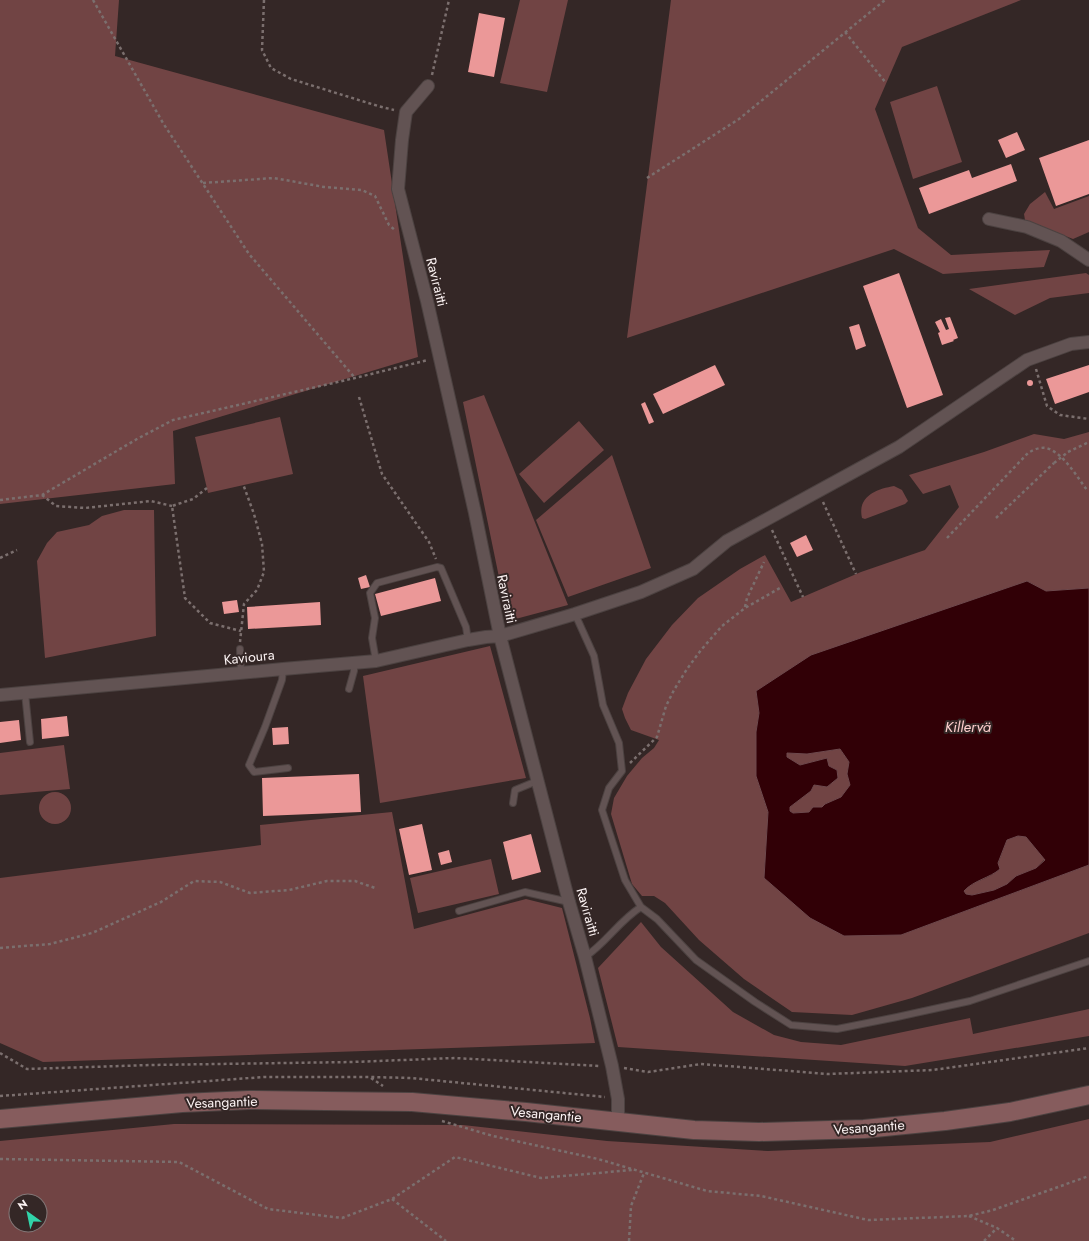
<svg xmlns="http://www.w3.org/2000/svg" width="1089" height="1241" viewBox="0 0 1089 1241" font-family="Jost,sans-serif">
  <style>
    .green { fill: #714444; fill-rule: evenodd }
    .water { fill: #310006; stroke: #6e494d; fill-rule: evenodd }
    .building { fill: #eb9898 }
    .lines { fill: none; stroke-linecap: round; stroke-linejoin: round }
    .lane-casing { stroke: #4c4241; stroke-width: 8 }
    .street-casing { stroke: #4c4241; stroke-width: 14 }
    .secondary-casing { stroke: #4c4241; stroke-width: 20 }
    .path { stroke: #7b6f6e; stroke-width: 2.5; stroke-dasharray: 3 3; stroke-linecap: butt }
    .lane { stroke: #625353; stroke-width: 6 }
    .street { stroke: #625353; stroke-width: 12 }
    .secondary { stroke: #865c5d; stroke-width: 18 }
    .path-bridge { stroke: #7b6f6e; stroke-width: 2.5; stroke-dasharray: 3 3; stroke-linecap: butt }
    .labels { text-anchor: middle; dominant-baseline: central; stroke-width: 4; stroke-linejoin: round; paint-order: stroke }
    .street-label { font-size: 14px; fill: #fbf2f2; stroke: #342726 }
    .water-label { font-size: 15px; font-style: italic; fill: #fdcecd; stroke: #342726 }
  </style>
  <rect width="100%" height="100%" fill="#342726"/>
  <path class="green" d="M0 0H119L115 56 384 130 418 357 173 431 175 484 0 504Z
    M520 0H568L547 92 500 83Z
    M671 0H1021L902 47 875 109 918 228 951 255 1050 250 1044 267 943 274 894 249 627 338Z
    M937 86 962 162 913 179 890 102Z
    M1045 192 1054 209 1089 196V232L1073 239 1025 220 1024 214 1030 204Z
    M1086 273 1089 275V293L1050 298 1015 315 969 289Z
    M484 395 568 605 508 621 463 402Z
    M280 417 293 474 208 493 195 437Z
    M579 421 604 450 544 503 519 474Z
    M1089 432V588L1046 591 1027 581 756 691 759 713 756 732V776L768 812 764 878 901 935 1089 865V933L912 998 852 1015 792 1012 744 979 699 940 665 903 654 896H642L632 884 611 814 614 798 627 776 642 758 654 748 659 740 631 730 625 718 622 709 628 693 646 659 672 625 698 598 740 569 765 555 791 602 861 572 925 550 959 507 950 485 923 494 909 475 984 452 1034 434 1064 439Z
    M612 455 651 568 568 597 536 520Z
    M894 486 902 490 908 501 905 504 865 519 862 518C857 496 877 489 894 486Z
    M124 510H154L156 636 45 658 37 561 47 543 57 532 89 525 102 516Z
    M490 646 526 778 380 803 363 676Z
    M64 745 70 789 0 795V753Z
    M840 749 849 762 847 774 850 785 841 797 825 804 822 807H813L809 812 793 813 790 811V807L811 791 814 785 827 787 838 778 837 770 829 766 827 758 800 765 787 757V753L807 754Z
    M39 808a16 16 0 1 1 32 0a16 16 0 1 1-32 0Z
    M392 812 414 929 526 899 562 908 590 1018 595 1043 43 1062 0 1043V878L261 845 260 825Z
    M1018 836 1026 837 1045 859 1036 868 1016 876 1007 884 994 890 972 895 966 894 964 891C974 880 990 879 1000 869L998 864 1007 840Z
    M491 859 499 894 418 913 410 878Z
    M641 922 661 947 733 1012 774 1035 801 1042 841 1045 970 1018 973 1034 1089 1009V1036L905 1066 618 1047 598 968Z
    M1089 1119V1241H0V1141L174 1124 463 1125 607 1141 768 1151 990 1142ZM16 1201H40V1225H16Z"/>
  <path class="water" d="M1027 581 1046 591 1089 588V865L901 935 844 936 810 918 764 878 768 812 756 776V732L759 713 756 691 811 655ZM840 749 849 762 847 774 850 785 841 797 825 804 822 807H813L809 812 793 813 790 811V807L811 791 814 785 827 787 838 778 837 770 829 766 827 758 800 765 787 757V753L807 754ZM1018 836 1026 837 1045 860 1036 868 1016 876 1007 884 994 890 972 895 966 894 964 891C974 880 990 878 1000 869L998 863 1007 840Z"/>
  <path class="building" d="M479 13 505 18 494 77 468 72Z
    M1017 132 1025 150 1006 158 998 140Z
    M1089 140V194L1056 206 1039 158Z
    M1011 164 1017 181 929 214 919 188 969 170 972 178Z
    M899 273 943 395 907 408 863 286Z
    M950 317 958 338 953 340 954 341 942 345 938 333 940 332 935 322 941 319 946 330 949 329 945 318Z
    M859 324 866 346 856 350 849 327Z
    M715 365 725 385 663 414 653 394Z
    M1089 365V392L1055 404 1046 379Z
    M1027 383a3 3 0 1 1 6 0a3 3 0 1 1-6 0Z
    M645 402 654 422 649 424 641 404Z
    M806 535 813 550 797 557 790 543Z
    M366 575 370 587 361 589 358 578Z
    M435 578 441 601 381 616 375 594Z
    M237 600 239 612 224 614 222 602Z
    M320 602 321 625 248 629 247 607Z
    M67 716 69 736 42 739 41 719Z
    M19 720 21 740 0 743V722Z
    M288 727 289 744 273 745 272 728Z
    M359 774 361 812 263 816 262 778Z
    M422 824 432 870 409 875 399 829Z
    M531 834 541 872 512 880 503 842Z
    M449 850 452 862 441 865 438 853Z"/>
  <g class="lines">
    <defs>
      <path id="lane" d="M575 614 594 656 603 705 619 743 622 771 609 788 602 810 625 880 641 907 657 919 696 960 755 1002 791 1025 837 1029 897 1017 970 1001 1089 961
        M240 649 241 673
        M376 661 372 638 375 618 370 593 377 583 437 567 441 568 466 627 468 640
        M283 669 282 680 265 727 249 765 254 772 288 768
        M349 689 354 671V664
        M25 693 30 742
        M513 803 515 790 537 781
        M459 911 525 892 569 902
        M585 957C606 943 620 920 641 907"/>
      <path id="street" d="M428 86 406 112 402 140 398 189 427 301 475 513 500 636 569 902 585 957 612 1066 618 1099V1122
        M989 219 1027 227 1061 241 1089 260
        M0 695 283 669 376 661 468 640 486 637 500 636 575 614 641 592 693 569 727 541 899 447 1027 360 1071 344 1089 342"/>
      <path id="secondary" d="M0 1119 182 1103 249 1100 325 1101 412 1102 526 1112 694 1130 759 1132 864 1129 945 1121 1010 1112 1089 1095"/>
    </defs>
    <use href="#lane" class="lane-casing"/>
    <use href="#street" class="street-casing"/>
    <use href="#secondary" class="secondary-casing"/>
    <path class="path" d="M93 0 163 123 249 254 355 378
      M264 0 262 50 271 68 291 79 378 106 394 110
      M845 32 886 83
      M432 75 449 0
      M647 178 739 119 885 0
      M203 183 274 178 324 187 362 190 375 196 389 225 396 231
      M1036 369 1047 406 1060 415 1089 419
      M359 397 382 474 429 542 436 559
      M1068 452 1089 442
      M207 488 193 499 172 506 185 598 210 623 241 631
      M42 495 56 506 85 508 151 501 172 506
      M0 500 42 495 137 439 173 420 355 378 428 360
      M823 502 856 574
      M996 518 1054 463
      M772 530 803 597
      M947 538 1028 453C1033 450 1039 447 1046 448 1063 452 1077 477 1087 490
      M0 558 17 550
      M745 607 747 598 764 562
      M240 642 244 604 257 590 264 572 262 544 254 514 243 484
      M630 763 657 737 666 706 674 690 687 669 701 650 722 626 745 608 780 588
      M0 948 50 944 92 933 161 902 194 881 220 882 250 893 289 890 327 881H355L375 888
      M0 1053 27 1069 151 1065 352 1062 455 1058 600 1066
      M624 1068 648 1072 701 1064 828 1074 933 1070 1089 1048
      M371 1078 383 1086
      M0 1096 264 1077H370L411 1078 605 1097
      M442 1121 493 1136 598 1159 707 1191 761 1196 868 1220 969 1216 993 1210 1089 1176
      M0 1159 179 1162 268 1209 342 1218 392 1199 455 1157 541 1178 632 1170
      M392 1199 446 1241
      M969 1216 997 1228 1016 1241
      M629 1241 631 1206 644 1173
      M984 1241 997 1228"/>
    <use href="#lane" class="lane"/>
    <use href="#street" class="street"/>
    <use href="#secondary" class="secondary"/>
    <path class="path-bridge" d="M1054 463 1068 452"/>
  </g>
  <g class="labels">
    <g class="street-label">
      <text transform="translate(437 282) rotate(76)">Raviraitti</text>
      <text transform="translate(507 599) rotate(78)">Raviraitti</text>
      <text transform="translate(249 657) rotate(-6)">Kavioura</text>
      <text transform="translate(588 912) rotate(74)">Raviraitti</text>
      <text transform="translate(222 1102) rotate(-2)">Vesangantie</text>
      <text transform="translate(546 1114) rotate(5)">Vesangantie</text>
      <text transform="translate(869 1127) rotate(-4)">Vesangantie</text>
    </g>
    <g class="water-label">
      <text x="968" y="727">Killervä</text>
    </g>
  </g>
  <g transform="translate(28 1213) rotate(327)"><circle r="19" fill="#342726" stroke="#847878"/>
  <path d="M0-3L7 15L0 10L-7 15Z" fill="#31d4a9"/>
  <text y="-6" font-size="11" font-weight="bold" text-anchor="middle" fill="#fbf2f2">N</text>
  </g>
</svg>
